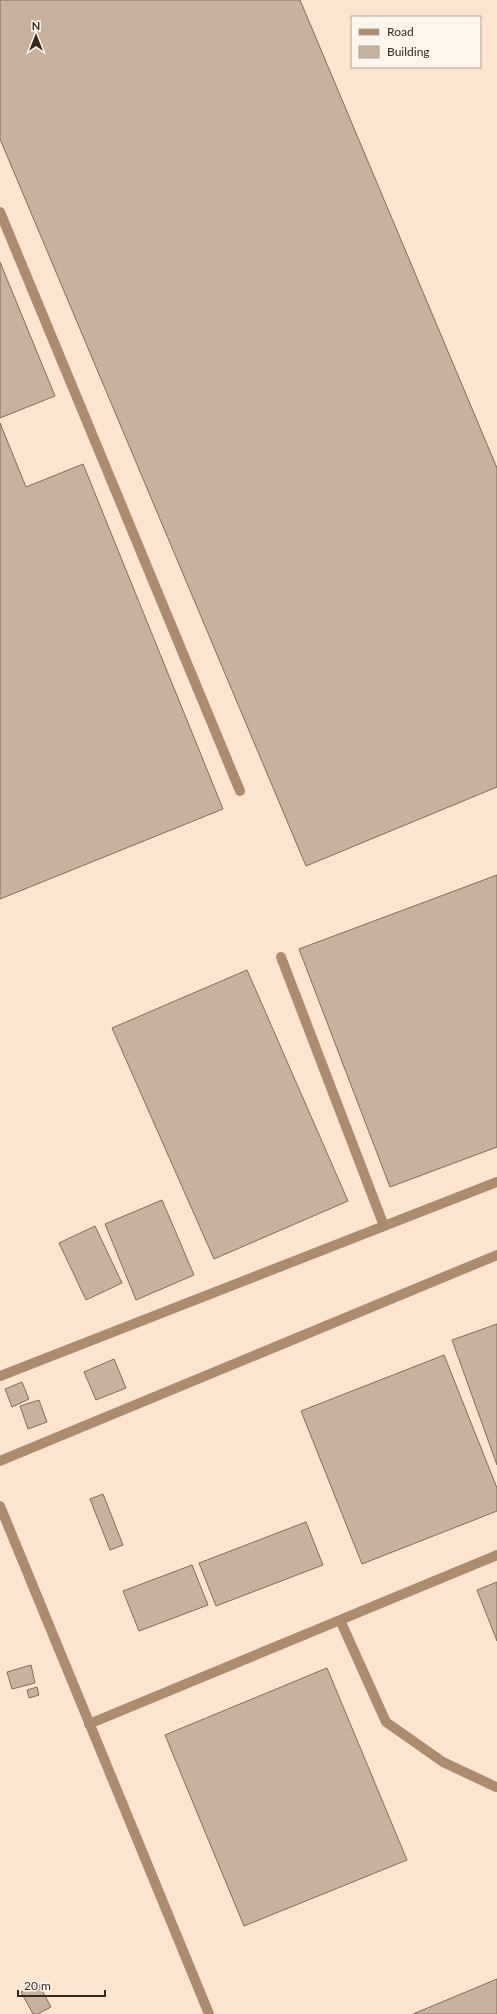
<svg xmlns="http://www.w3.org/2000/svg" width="497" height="2014" viewBox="0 0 497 2014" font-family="Lato,sans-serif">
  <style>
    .building { fill: #c7b19f; stroke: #816d5c }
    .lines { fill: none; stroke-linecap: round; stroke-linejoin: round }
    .service { stroke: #ac8b6f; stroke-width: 10 }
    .minor { stroke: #ac8b6f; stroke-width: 10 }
  </style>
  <rect width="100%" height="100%" fill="#fbe5d1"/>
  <path class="building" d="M0 0H300L497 468V787L306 866 0 139Z
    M0 262 55 396 0 418Z
    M0 423 26 487 83 464 223 809 0 899Z
    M497 875V1147L390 1187 299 949Z
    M247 970 348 1201 214 1259 112 1028Z
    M162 1200 194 1275 136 1300 105 1224Z
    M95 1226 122 1283 86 1300 59 1243Z
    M497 1324V1465L452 1340Z
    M444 1355 497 1488V1511L362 1564 301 1411Z
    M114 1359 126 1388 96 1400 84 1372Z
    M22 1382 29 1399 12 1407 5 1389Z
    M39 1400 47 1422 28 1429 20 1406Z
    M103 1494 123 1545 110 1550 90 1499Z
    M306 1522 323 1565 216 1606 199 1563Z
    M192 1565 208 1605 139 1631 123 1591Z
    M497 1582V1641L477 1590Z
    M31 1665 35 1683 12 1689 7 1672Z
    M327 1668 407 1860 244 1926 165 1735Z
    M37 1687 39 1695 29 1698 27 1690Z
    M497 1979V2014H413Z
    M38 1983 51 2007 38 2014H33L21 1992Z"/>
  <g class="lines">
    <path class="service" d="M0 212 240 791
      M281 957 384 1226
      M0 1376 497 1182
      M0 1461 497 1255
      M340 1620 386 1722 443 1762 496 1787
      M89 1724 497 1555"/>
    <path class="minor" d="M0 1506 209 2014"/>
  </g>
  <rect x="351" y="16" width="130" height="52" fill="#fef5ed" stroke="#aca39c"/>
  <rect x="359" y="29" width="20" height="6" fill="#ac8b6f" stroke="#aca39c"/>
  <text x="387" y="36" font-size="12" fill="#322922">Road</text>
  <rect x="359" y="46" width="20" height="12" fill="#c7b19f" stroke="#aca39c"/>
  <text x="387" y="56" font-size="12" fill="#322922">Building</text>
  <g transform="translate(36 36)" stroke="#fef5ed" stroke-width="3" paint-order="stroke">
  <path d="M0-3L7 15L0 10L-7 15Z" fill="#322922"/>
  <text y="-6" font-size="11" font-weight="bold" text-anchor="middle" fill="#322922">N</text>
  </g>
  <path d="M18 1990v6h87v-6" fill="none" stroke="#322922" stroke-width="2"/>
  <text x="24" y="1990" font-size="12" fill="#322922" stroke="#fef5ed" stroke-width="3" paint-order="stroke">20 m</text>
</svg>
